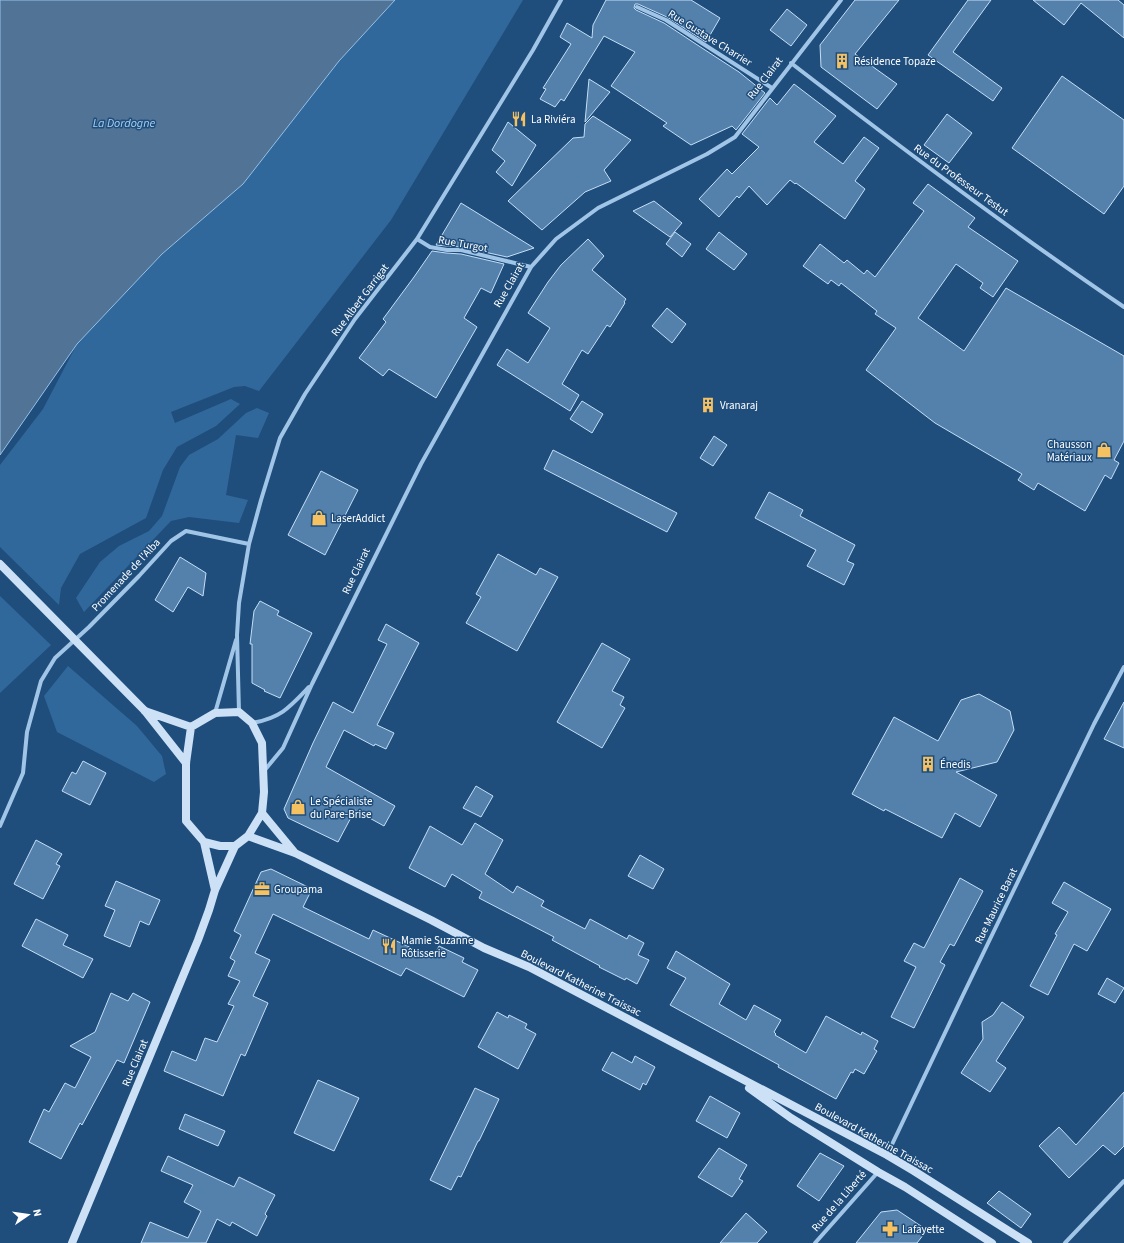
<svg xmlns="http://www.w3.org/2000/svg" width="1124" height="1243" viewBox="0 0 1124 1243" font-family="'Source Sans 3',sans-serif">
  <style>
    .green { fill: #31689b }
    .water { fill: #507396; stroke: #95c1e9 }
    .building { fill: #5481ac; stroke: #c5def6 }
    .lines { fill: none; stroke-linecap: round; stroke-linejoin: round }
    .minor { stroke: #a1c5e7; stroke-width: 4 }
    .secondary { stroke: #cce1f6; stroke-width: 8 }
    .secondary-bridge { stroke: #cce1f6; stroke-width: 8 }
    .labels { text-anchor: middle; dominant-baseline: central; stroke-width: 3; stroke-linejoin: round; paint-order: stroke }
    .street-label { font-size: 11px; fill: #fff; stroke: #1f4e7d }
    .poi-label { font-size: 11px; fill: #fff; stroke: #1f4e7d; text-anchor: start }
    .water-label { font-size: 12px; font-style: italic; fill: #accfef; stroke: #1f4e7d }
  </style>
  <rect width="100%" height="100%" fill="#1f4e7d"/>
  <path class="green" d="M395 0H523L391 220 259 391 245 386 234 387 171 412 175 423 231 399 240 404 216 426 177 447 163 470 146 518 80 554 61 588 59 605 0 547V465L43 409 77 344 162 254 243 184 339 61Z
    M257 408 269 413 258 438 236 435 226 495 248 500 239 523 189 517 171 521 84 612 76 598 100 562 119 546 149 531 162 516 180 467 189 455 218 439 246 413Z
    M0 596 51 645 0 693Z
    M68 666 137 726 162 756 166 774 154 782 57 732 44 696Z"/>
  <path class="water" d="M0 0H395L339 61 243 184 162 254 77 344 0 455Z"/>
  <path class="building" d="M606 0H691L720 18 706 42 667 17 638 4H635L634 8 636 10 664 23 702 48 739 72 765 93 736 130 732 126 691 145 663 126 667 123 611 86 635 52 604 36 564 101 561 99 555 107 540 99 546 89 543 88 571 44 560 37 567 23 592 38 593 25Z
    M855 0H899L855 54 897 84 877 109 821 67 820 45Z
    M968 0H991L953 52 1002 88 993 101 928 55Z
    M1033 0H1118L1124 5V38L1081 3 1064 25Z
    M787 9 807 25 791 46 770 30Z
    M1062 76 1124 120V186L1104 214 1012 148Z
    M589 79 610 92 585 122Z
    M794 84 836 116 814 142 843 164 864 137 879 148 855 181 865 189 845 219 796 183 795 184 790 180 767 205 749 186 739 198 737 196 719 217 699 199 727 169 732 174 759 147 742 134 770 98 777 105Z
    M947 114 972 133 949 163 924 145Z
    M593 116 631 140 604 170 611 181 585 192 542 230 508 201 573 138 584 137 585 124Z
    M508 122 536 145 512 186 496 172 505 161 492 150Z
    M928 184 975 218 968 227 1018 261 993 297 980 288 983 283 956 264 918 318 964 351 1006 288 1124 356V441L1114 460 1119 463 1111 479 1105 475 1085 511 1038 483 1034 490 1018 480 1022 474 935 423 866 370 896 328 875 314 877 311 841 283 839 286 831 280 828 284 803 266 820 244 844 263 847 260 864 274 867 270 875 277 924 211 913 203Z
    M654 201 682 223 670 237 633 211Z
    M461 203 534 248 507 257 462 247 447 246 436 245Z
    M675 232 691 244 682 257 666 244Z
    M719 232 747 254 734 270 706 249Z
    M588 239 604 256 592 270 626 299 624 302 625 303 610 327 607 325 588 354 582 350 562 384 579 395 570 411 497 365 507 349 528 363 550 328 528 313 548 282 561 265Z
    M432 251 446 253 461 254 504 264 491 293 481 288 464 318 477 327 436 398 389 369 383 376 359 358 386 322 383 319 414 277Z
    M667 308 686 324 672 343 652 326Z
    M582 401 603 414 592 433 570 419Z
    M714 436 727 445 713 466 700 458Z
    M553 450 677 513 667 532 544 469Z
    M321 471 358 490 325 555 288 535Z
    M769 492 803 510 800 516 855 545 847 561 854 564 844 585 807 566 816 550 755 518Z
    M498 554 536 575 540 568 558 577 517 651 466 623 481 597 476 594Z
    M180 557 206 573 203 596 188 587 173 612 155 600Z
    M260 601 279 611 277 615 312 633 280 698 264 691 265 690 252 683V644H250L254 611Z
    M386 624 419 643 377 725 394 733 386 749 375 744 374 746 344 730 326 767 395 806 384 826 355 810 338 842 288 818 284 809 313 743 333 702 353 713 387 644 378 640Z
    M602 643 630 659 612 691 624 697 620 705 625 708 602 748 557 722Z
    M979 694 1010 711 1014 730 997 762 956 772 997 795 980 827 955 813 942 838 885 809 884 811 852 794 894 717 938 741 961 700Z
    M1124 702V748L1104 739Z
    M83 761 106 773 90 805 62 791 72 772 76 774Z
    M476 786 493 796 481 817 463 808Z
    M475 823 503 840 485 874 513 893 517 886 544 901 541 906 585 929 590 919 627 939 629 935 644 943 638 955 649 960 637 984 626 978 625 980 599 967 600 966 552 940 554 937 479 898 482 892 452 874 445 887 409 868 430 826 462 845Z
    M36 840 62 854 56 864 60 866 43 899 14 884Z
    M640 855 664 869 653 889 628 876Z
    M271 869 312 889 303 907 369 939 373 930 433 958 439 946 464 958 462 962 478 970 464 997 406 968 401 976 273 914 255 953 270 960 253 996 268 1003 245 1056 241 1054 223 1096 164 1071 172 1051 196 1061 205 1038 217 1042 234 1006 228 1004 240 981 228 976 235 961 230 958 241 935 234 931 261 872Z
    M960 878 983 891 954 946 950 944 940 962 945 965 914 1028 891 1017 916 967 904 961 914 943 924 948Z
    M116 881 160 900 149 925 140 921 130 947 104 936 115 910 105 906Z
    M1064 882 1111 909 1087 951 1074 944 1048 995 1030 986 1057 935 1055 934 1068 912 1052 903Z
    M36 919 68 935 63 945 93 959 83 978 22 946Z
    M676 951 730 984 719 1004 746 1020 754 1005 781 1020 774 1032 776 1034 775 1035 806 1053 826 1016 861 1035 862 1032 878 1041 874 1049 877 1051 864 1074 855 1069 853 1073 851 1072 836 1099 778 1067 779 1065 670 1005 686 978 667 968Z
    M1107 978 1124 988 1115 1003 1098 994Z
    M111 993 128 1001 133 993 150 1002 124 1063 117 1060 82 1125 80 1123 61 1159 29 1142 44 1109 49 1112 65 1083 75 1088 91 1057 70 1046 95 1032Z
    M1002 1002 1024 1017 996 1061 1006 1068 990 1092 961 1073 983 1039 982 1022 993 1015Z
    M497 1012 508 1018 509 1015 527 1024 525 1028 536 1034 518 1069 478 1047Z
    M612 1052 632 1063 635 1056 655 1067 646 1085 643 1083 640 1090 602 1070Z
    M318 1080 359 1098 334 1151 294 1133Z
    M475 1088 499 1099 479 1141H478L461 1177 458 1176 451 1190 430 1180Z
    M1124 1092V1146L1115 1155 1103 1145 1069 1178 1039 1146 1059 1127 1076 1145Z
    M710 1096 740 1113 727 1138 696 1121Z
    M185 1114 225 1131 218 1146 179 1129Z
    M719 1148 747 1165 739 1179 743 1181 732 1197 698 1177Z
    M820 1153 844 1166 819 1201 797 1186Z
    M168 1156 234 1187 239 1177 275 1195 265 1214 267 1216 257 1236 232 1222 230 1226 217 1219 206 1243H141L150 1222 188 1238 201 1211 184 1202 193 1185 161 1171Z
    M999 1191 1031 1214 1021 1228 987 1203Z
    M897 1210 927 1230 917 1243H856L881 1212Z
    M746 1213 767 1232 757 1243H720Z"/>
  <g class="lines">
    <path class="minor" d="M637 7 666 20 772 88
      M791 63C900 147 1010 230 1124 307
      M417 239 430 247 447 250H461L531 267
      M239 712 237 635 239 603 249 544 261 500 280 438 305 394 355 319 417 239 533 50 561 0
      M215 713 236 640
      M252 723C281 718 290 707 309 687
      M264 771 283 748 312 684 421 464 531 267 556 239 598 208 707 154 735 137 841 0
      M0 826 23 773 27 732 41 681 55 658 89 627 139 576 171 541 186 531 249 544
      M887 1155 963 995 1094 724 1124 667
      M815 1243 878 1172
      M1065 1243 1124 1181"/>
    <path class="secondary" d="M145 711 186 763
      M145 711 191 727
      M239 712 252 723 262 743 264 792 262 813 248 836 235 846H220L204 842 186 821V763L191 727 215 713Z
      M262 813 295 853
      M248 836 295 853 431 920 484 948 529 967 887 1155 914 1171 1028 1243
      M204 842 215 890
      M749 1088 791 1118 878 1172 905 1187 992 1243
      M72 1243 198 940 209 910 215 890 235 846"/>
    <path class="secondary-bridge" d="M0 564 145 711"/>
  </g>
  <defs>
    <symbol id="building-bare" viewBox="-9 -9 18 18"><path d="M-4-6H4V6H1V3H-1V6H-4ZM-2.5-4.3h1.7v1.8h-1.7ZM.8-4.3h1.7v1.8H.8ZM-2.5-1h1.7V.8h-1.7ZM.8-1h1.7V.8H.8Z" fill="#f6c161" stroke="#1f4e7d" stroke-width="2.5" paint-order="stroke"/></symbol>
    <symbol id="restaurant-bare" viewBox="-9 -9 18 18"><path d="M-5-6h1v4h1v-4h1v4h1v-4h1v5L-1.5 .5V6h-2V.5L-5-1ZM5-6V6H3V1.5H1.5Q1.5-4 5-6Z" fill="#f6c161" stroke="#1f4e7d" stroke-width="2.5" paint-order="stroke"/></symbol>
    <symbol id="shop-bare" viewBox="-9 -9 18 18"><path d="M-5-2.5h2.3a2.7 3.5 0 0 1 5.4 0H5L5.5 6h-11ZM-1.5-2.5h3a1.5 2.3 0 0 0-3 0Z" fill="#f6c161" stroke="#1f4e7d" stroke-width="2.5" paint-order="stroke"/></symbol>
    <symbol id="office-bare" viewBox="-9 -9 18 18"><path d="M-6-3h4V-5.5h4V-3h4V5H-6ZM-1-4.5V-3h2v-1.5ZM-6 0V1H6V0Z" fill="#f6c161" stroke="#1f4e7d" stroke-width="2.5" paint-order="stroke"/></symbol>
    <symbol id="pharmacy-bare" viewBox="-9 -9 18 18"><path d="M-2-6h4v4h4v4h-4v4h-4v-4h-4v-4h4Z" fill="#f6c161" stroke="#1f4e7d" stroke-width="2.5" paint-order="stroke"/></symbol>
  </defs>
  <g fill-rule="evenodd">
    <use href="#building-bare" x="831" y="50" width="22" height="22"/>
    <use href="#restaurant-bare" x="508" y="108" width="22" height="22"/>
    <use href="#building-bare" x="697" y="394" width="22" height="22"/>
    <use href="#shop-bare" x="1093" y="439" width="22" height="22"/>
    <use href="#shop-bare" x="308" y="507" width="22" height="22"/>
    <use href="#building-bare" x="917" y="753" width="22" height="22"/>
    <use href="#shop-bare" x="287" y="796" width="22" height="22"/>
    <use href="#office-bare" x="251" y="878" width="22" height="22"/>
    <use href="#restaurant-bare" x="378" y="935" width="22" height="22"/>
    <use href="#pharmacy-bare" x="879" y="1218" width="22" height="22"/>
  </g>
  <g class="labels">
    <g class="street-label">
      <text transform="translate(710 38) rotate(32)">Rue Gustave Charrier</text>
      <text transform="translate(765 78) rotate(-52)">Rue Clairat</text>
      <text transform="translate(961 180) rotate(36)">Rue du Professeur Testut</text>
      <text transform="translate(463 244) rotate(10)">Rue Turgot</text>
      <text transform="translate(509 285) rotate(-60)">Rue Clairat</text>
      <text transform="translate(360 300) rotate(-53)">Rue Albert Garrigat</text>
      <text transform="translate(356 571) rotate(-64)">Rue Clairat</text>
      <text transform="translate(126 575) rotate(-47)">Promenade de l'Alba</text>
      <text transform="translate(996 906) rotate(-64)">Rue Maurice Barat</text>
      <text transform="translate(581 983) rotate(27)">Boulevard Katherine Traissac</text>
      <text transform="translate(135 1063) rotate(-67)">Rue Clairat</text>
      <text transform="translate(874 1138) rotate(29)">Boulevard Katherine Traissac</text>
      <text transform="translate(839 1201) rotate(-49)">Rue de la Liberté</text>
    </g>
    <g class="poi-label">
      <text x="854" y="61">Résidence Topaze</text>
      <text x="531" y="119">La Riviéra</text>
      <text x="720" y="405">Vranaraj</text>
      <text x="1092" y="444" text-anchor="end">Chausson<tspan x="1092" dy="13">Matériaux</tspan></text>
      <text x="331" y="518">LaserAddict</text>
      <text x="940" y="764">Énedis</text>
      <text x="310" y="801">Le Spécialiste<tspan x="310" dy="13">du Pare-Brise</tspan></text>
      <text x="274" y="889">Groupama</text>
      <text x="401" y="940">Mamie Suzanne<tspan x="401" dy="13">Rôtisserie</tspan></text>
      <text x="902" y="1229">Lafayette</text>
    </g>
    <g class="water-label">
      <text x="124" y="123">La Dordogne</text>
    </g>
  </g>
  <g transform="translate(28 1215) rotate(77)" stroke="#1f4e7d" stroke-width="3" paint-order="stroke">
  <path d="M0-3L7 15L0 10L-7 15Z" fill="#ffffff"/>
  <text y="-6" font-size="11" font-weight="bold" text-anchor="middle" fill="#ffffff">N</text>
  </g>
</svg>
